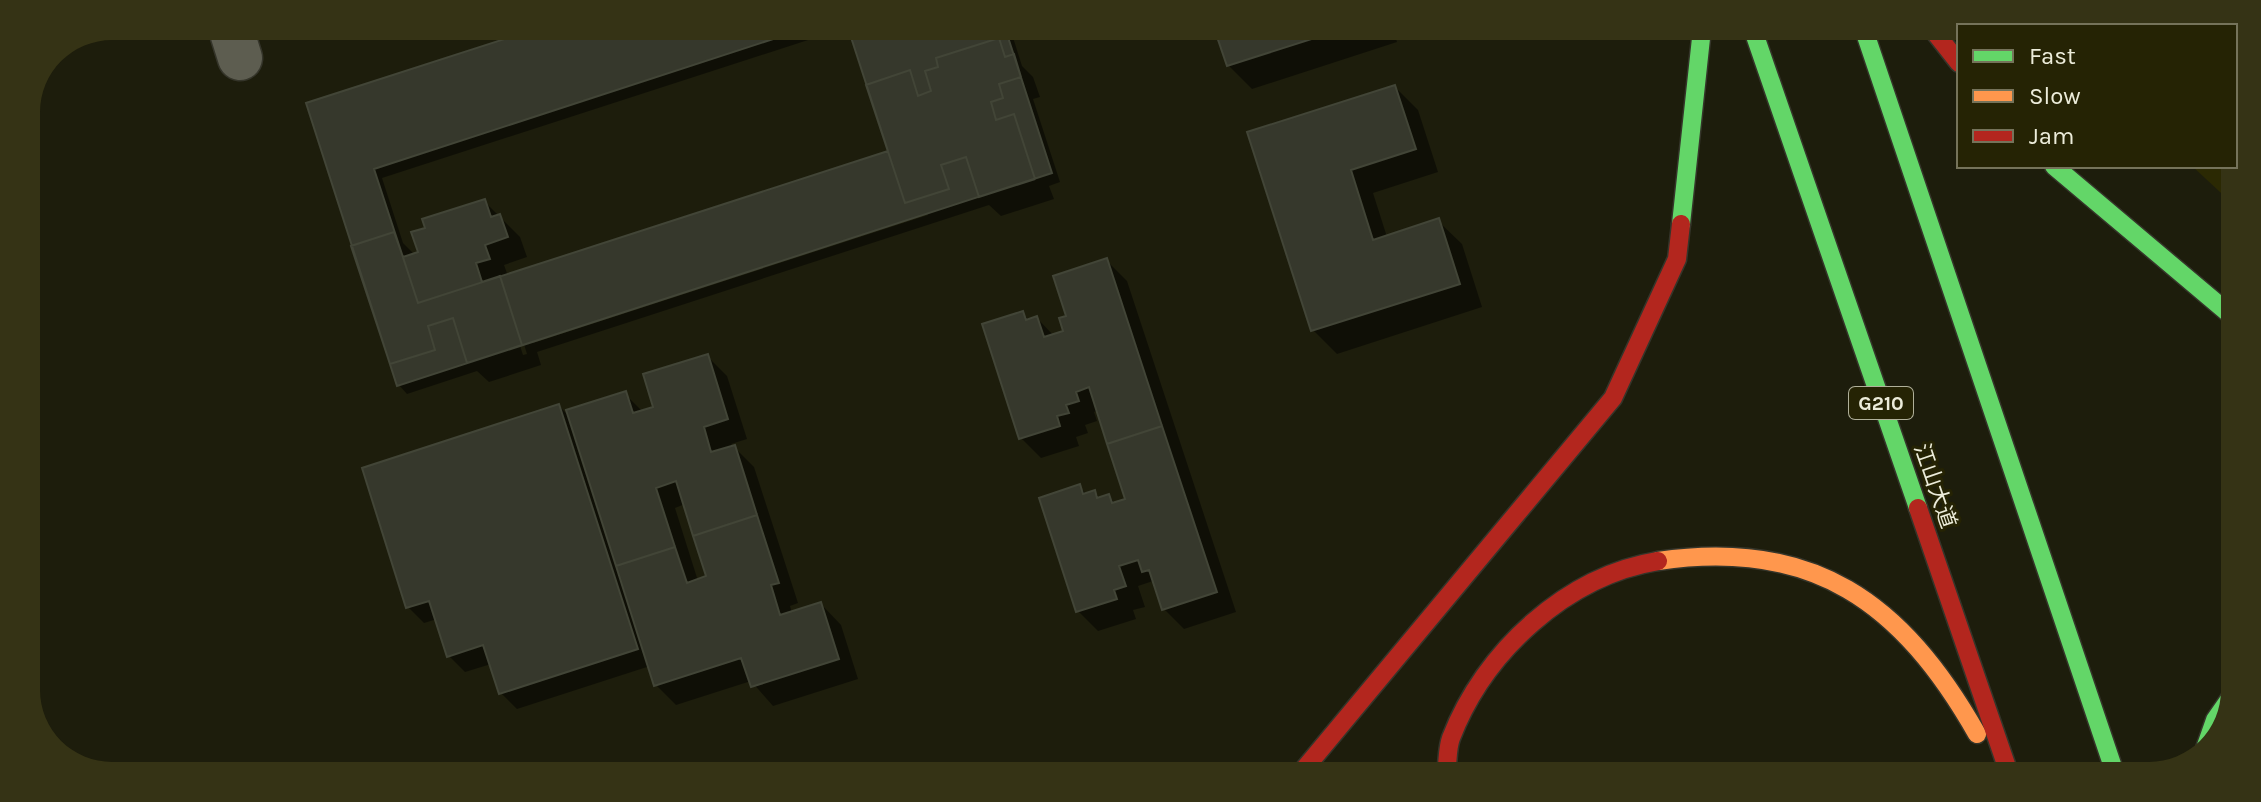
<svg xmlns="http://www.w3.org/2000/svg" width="2261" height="802" viewBox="0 0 2261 802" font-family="Karla,'Noto Sans SC',sans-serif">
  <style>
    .built { fill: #2b2903 }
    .shadow { fill: #0007; fill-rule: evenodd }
    .building { fill: #36382c; stroke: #424537; stroke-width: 2 }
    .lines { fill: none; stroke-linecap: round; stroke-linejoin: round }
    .street-casing { stroke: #35352a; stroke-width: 47 }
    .fast-casing { stroke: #35352a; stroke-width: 21 }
    .slow-casing { stroke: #35352a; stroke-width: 21 }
    .jam-casing { stroke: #35352a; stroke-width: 21 }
    .street { stroke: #5d5d50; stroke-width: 44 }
    .fast { stroke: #63d668; stroke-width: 18 }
    .slow { stroke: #ff974d; stroke-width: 18 }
    .jam { stroke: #b3261e; stroke-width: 18 }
    .labels { text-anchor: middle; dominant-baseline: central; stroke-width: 6; stroke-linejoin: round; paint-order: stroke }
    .shield { fill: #252304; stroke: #b0b09a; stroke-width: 2 }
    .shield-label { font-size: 20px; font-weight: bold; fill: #ececda }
    .street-label { font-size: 22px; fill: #ececda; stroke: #252304 }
  </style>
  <rect width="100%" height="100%" fill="#1d1d0c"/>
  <path class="built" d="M2192 166H2234V205Z"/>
  <path class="shadow" d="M548 27 845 28 382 178 403 243 415 255 484 201 520 237 527 257 504 265 508 276 892 158 850 28H1010L1022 66 1033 77 1040 97 1033 99 1060 182 1049 186 1054 199 1001 216 989 205 537 352 541 365 489 382 477 371 407 394 398 384 308 105ZM927 212 928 215 533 343V339ZM505 300H510L527 354 523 355Z
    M1217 28 1393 29 1397 42 1252 89 1228 65Z
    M1395 87 1418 110 1438 172 1373 193 1387 237 1438 221 1462 244 1482 307 1337 354 1313 330 1250 133Z
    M1107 261 1127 281 1236 612 1184 629 1164 609 1153 581 1138 586 1145 607 1133 610 1136 619 1098 631 1078 611 1079 487 1087 494 1094 492 1101 499 1108 496 1116 504 1128 500 1099 410 1094 412 1097 421 1085 425 1088 433 1076 437 1079 446 1041 458 1021 438 1022 313 1030 321 1037 318 1054 336 1065 332 1068 317Z
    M707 356 727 376 747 439 731 444 754 467 798 603 790 606 792 613 821 604 841 625 858 679 773 706 751 681 676 705 656 685 650 666 517 709 501 693 491 664 465 672 449 656 437 619 424 623 408 607 559 406 571 418 625 394 643 412 655 408ZM685 504 708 578 698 581 675 508Z"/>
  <path class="building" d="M542 27H810L374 169 418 303 888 151 848 28H1005L1052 173 397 386 306 103Z
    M1214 28 1343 29 1227 66Z
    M999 38 1005 57 1014 54 1021 77 999 84 1003 98 991 102 996 120 1014 114 1035 179 979 197 966 157 941 165 949 189 905 203 866 85 910 70 918 96 931 91 925 71 938 67 936 58Z
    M1395 85 1416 149 1351 170 1373 240 1439 218 1460 284 1311 331 1247 132Z
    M485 199 491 217 500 214 508 237 485 245 490 259 476 263 482 282 500 276 522 345 467 363 453 318 428 326 435 350 390 364 351 246 394 232 403 257 418 252 411 232 425 228 422 219Z
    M1107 258 1162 426 1107 444 1089 387 1076 392 1079 401 1066 405 1069 413 1057 416 1060 426 1019 439 982 324 1023 311 1026 320 1037 316 1044 337 1063 331 1059 318 1066 316 1053 276Z
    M708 354 728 419 704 427 711 452 735 445 757 515 693 536 676 481 656 488 675 547 616 566 566 410 626 391 633 413 653 407 643 374Z
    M559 404 638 649 499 694 483 645 447 657 429 601 406 608 362 468Z
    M1162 426 1217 592 1162 610 1149 570 1142 572 1138 560 1119 566 1126 586 1114 590 1117 599 1076 612 1039 498 1080 484 1083 494 1095 490 1097 498 1109 494 1112 503 1125 499 1107 444Z
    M757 515 779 583 771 585 780 615 821 602 839 659 751 687 741 658 654 686 616 566 675 547 687 583 706 576 693 536Z"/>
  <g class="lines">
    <defs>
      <path id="street" d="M230 26 240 58"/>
      <path id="fast" d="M1753 30 1918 508
        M1864 30 2116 776
        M2054 166 2233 317
        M1681 224 1702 29
        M2202 757 2215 720 2231 697"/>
      <path id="slow" d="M1658 561C1813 538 1902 602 1977 734"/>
      <path id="jam" d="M1933 30 1959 63
        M1918 508 2010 776
        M1300 774 1613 398 1677 259 1681 224
        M1446 774C1448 762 1447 749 1451 738 1484 652 1566 576 1658 561"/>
    </defs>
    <use href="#street" class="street-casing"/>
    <use href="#fast" class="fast-casing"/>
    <use href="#slow" class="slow-casing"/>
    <use href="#jam" class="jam-casing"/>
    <use href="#street" class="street"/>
    <use href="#fast" class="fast"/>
    <use href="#slow" class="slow"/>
    <use href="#jam" class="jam"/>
  </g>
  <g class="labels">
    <rect class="shield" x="1849" y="387" width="64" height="32" rx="6"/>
    <g class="shield-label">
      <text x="1881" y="403">G210</text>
    </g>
    <g class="street-label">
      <text transform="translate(1935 486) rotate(71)">江山大道</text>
    </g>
  </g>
  <path d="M0 0H2261V802H0ZM112 40H2149A72 72 0 0 1 2221 112V690A72 72 0 0 1 2149 762H112A72 72 0 0 1 40 690V112A72 72 0 0 1 112 40Z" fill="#353315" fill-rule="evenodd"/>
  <rect x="1957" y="24" width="280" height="144" fill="#252304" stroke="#75735a" stroke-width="2"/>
  <rect x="1973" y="50" width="40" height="12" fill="#63d668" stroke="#75735a" stroke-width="2"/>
  <text x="2029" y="64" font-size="24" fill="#ececda">Fast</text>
  <rect x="1973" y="90" width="40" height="12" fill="#ff974d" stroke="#75735a" stroke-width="2"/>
  <text x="2029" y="104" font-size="24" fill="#ececda">Slow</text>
  <rect x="1973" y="130" width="40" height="12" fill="#b3261e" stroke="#75735a" stroke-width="2"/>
  <text x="2029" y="144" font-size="24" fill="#ececda">Jam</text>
</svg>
